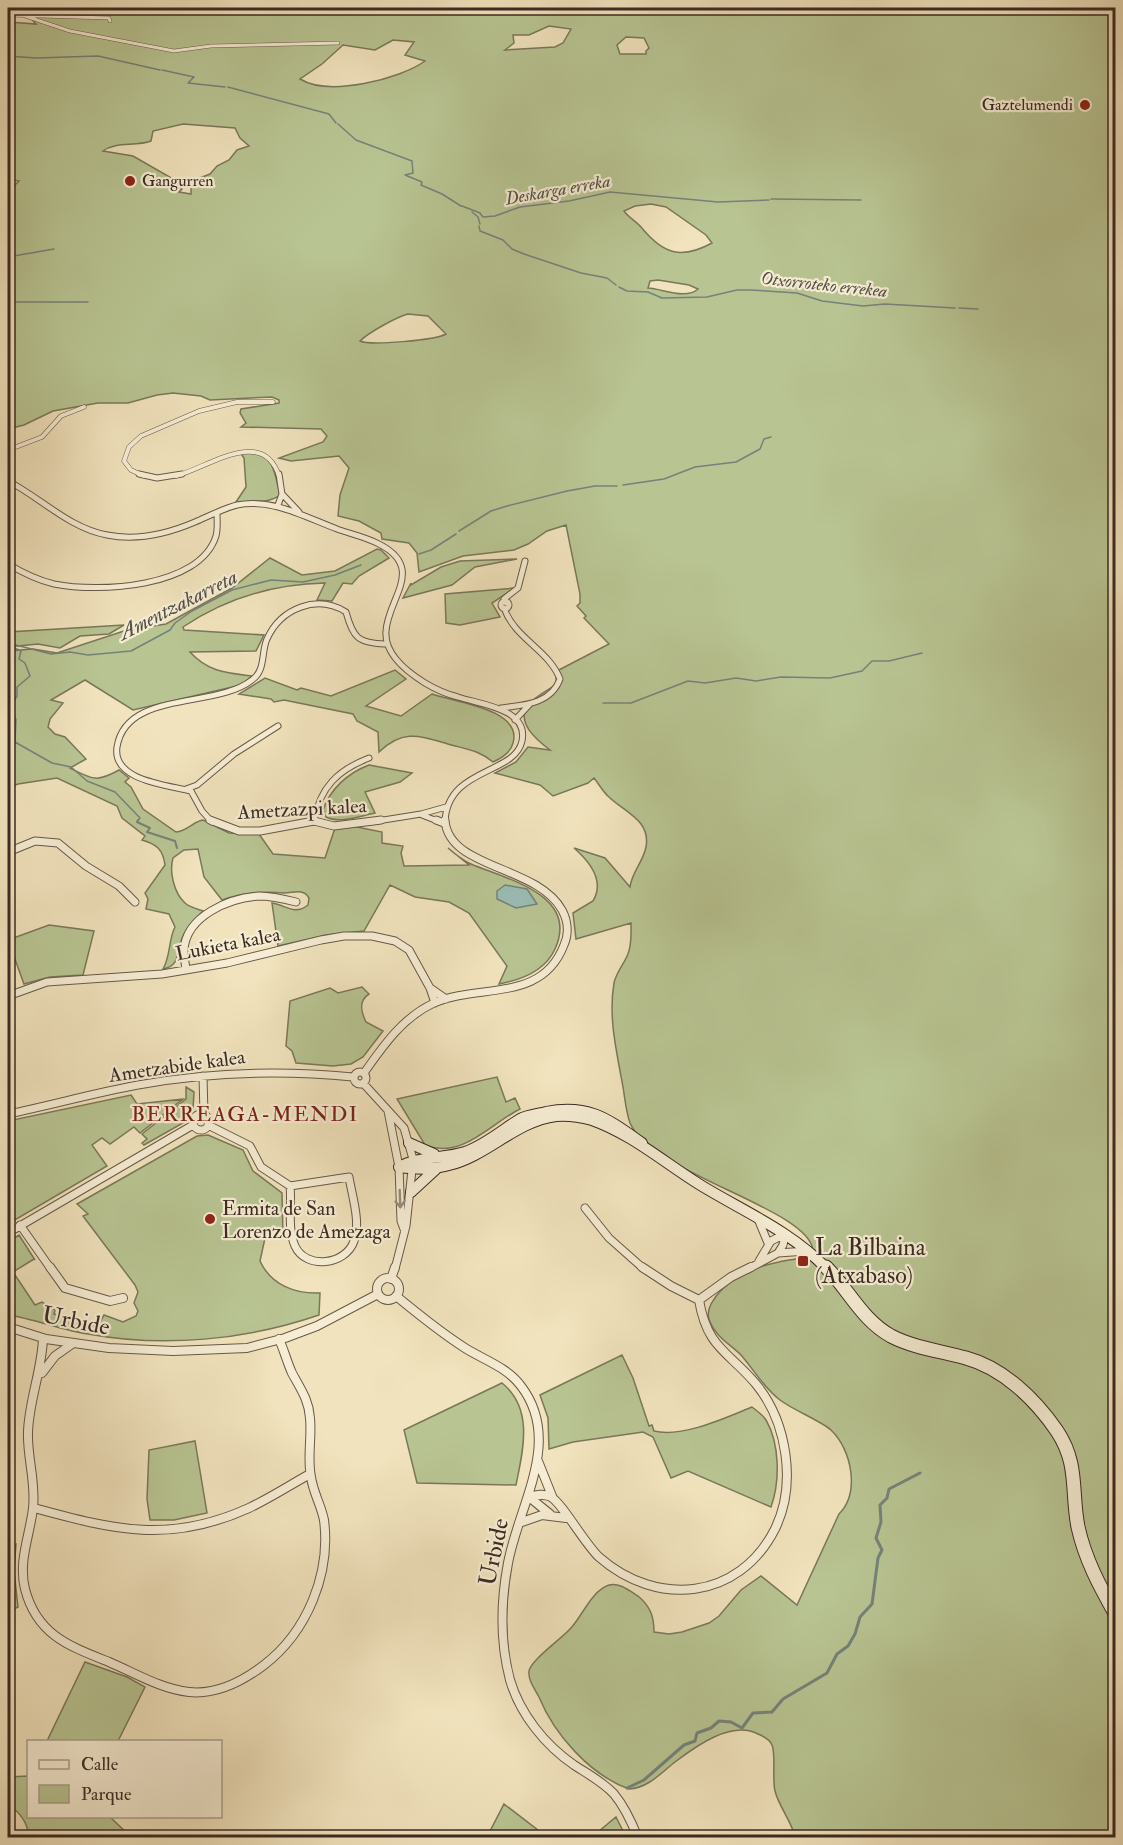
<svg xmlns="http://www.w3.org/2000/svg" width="1123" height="1845" viewBox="0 0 1123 1845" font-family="'IM FELL Double Pica',serif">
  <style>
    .green { fill: #b8c492; stroke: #7a775a; stroke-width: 1.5; fill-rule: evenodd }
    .water { fill: #9bbdb6; stroke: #75827b; stroke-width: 1.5 }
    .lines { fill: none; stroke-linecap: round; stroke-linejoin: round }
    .stream-far2 { stroke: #75827b; stroke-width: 1.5 }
    .stream-far1 { stroke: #75827b; stroke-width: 2 }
    .stream { stroke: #75827b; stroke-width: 3 }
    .street-far4-casing { stroke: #685849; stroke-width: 4 }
    .street-far3-casing { stroke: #685849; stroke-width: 5 }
    .street-far2-casing { stroke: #685849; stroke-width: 7 }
    .street-far1-casing { stroke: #685849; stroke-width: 9 }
    .street-casing { stroke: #685849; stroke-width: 10 }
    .secondary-far1-casing { stroke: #3b2a22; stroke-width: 12 }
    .secondary-casing { stroke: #3b2a22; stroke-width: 15 }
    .street-far4 { stroke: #f6edd4; stroke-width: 3 }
    .street-far3 { stroke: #f6edd4; stroke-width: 4 }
    .street-far2 { stroke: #f6edd4; stroke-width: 5 }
    .street-far1 { stroke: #f6edd4; stroke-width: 7 }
    .street { stroke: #f6edd4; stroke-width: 8 }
    .secondary-far1 { stroke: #f6edd4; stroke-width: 10 }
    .secondary { stroke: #f6edd4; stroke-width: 13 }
    .oneway { stroke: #988c7b }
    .poi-dot { fill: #8f2418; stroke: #f6edd4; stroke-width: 2 }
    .labels { text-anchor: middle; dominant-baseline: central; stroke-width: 4.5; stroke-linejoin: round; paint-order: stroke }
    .far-poi-label { font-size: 16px; fill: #3b2a22; stroke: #f6edd4; text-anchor: end }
    .far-water-label { font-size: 18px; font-style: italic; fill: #534f47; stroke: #f6edd4 }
    .street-label { font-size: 20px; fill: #3b2a22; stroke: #f6edd4 }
    .poi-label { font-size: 20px; fill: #3b2a22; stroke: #f6edd4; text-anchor: start }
    .water-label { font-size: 21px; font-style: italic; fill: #534f47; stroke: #f6edd4 }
    .neighbourhood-label { font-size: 21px; letter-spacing: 1.5px; fill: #7a1f14; stroke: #f6edd4 }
    .near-poi-label { font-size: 24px; fill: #3b2a22; stroke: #f6edd4; text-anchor: start }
    .near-street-label { font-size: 24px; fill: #3b2a22; stroke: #f6edd4 }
  </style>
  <rect width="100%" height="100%" fill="#f1e3bd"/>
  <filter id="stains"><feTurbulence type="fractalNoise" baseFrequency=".00333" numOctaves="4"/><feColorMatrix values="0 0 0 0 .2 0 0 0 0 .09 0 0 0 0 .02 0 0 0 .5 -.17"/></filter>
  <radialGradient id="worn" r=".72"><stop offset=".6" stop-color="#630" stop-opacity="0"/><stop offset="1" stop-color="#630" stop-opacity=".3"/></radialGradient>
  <path class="green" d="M36 8H1115V1837H795C792 1822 779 1807 775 1791 772 1779 776 1754 772 1745 770 1740 763 1736 758 1734 732 1720 696 1746 675 1762 661 1773 648 1788 629 1789 590 1775 554 1734 539 1697 535 1689 528 1681 529 1671 531 1660 561 1639 570 1629 582 1617 591 1591 609 1585 619 1582 630 1591 638 1596 650 1606 654 1616 654 1632L669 1634 682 1632 709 1623 719 1616 741 1590 761 1576 797 1605 839 1514C860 1493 852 1450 831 1430 821 1421 793 1410 780 1400 764 1388 754 1370 741 1355 730 1344 716 1337 710 1322 707 1316 708 1310 711 1304 724 1280 753 1267 779 1262 790 1259 804 1260 813 1251 811 1209 653 1175 630 1123 626 1112 625 1099 623 1087 617 1053 608 1018 614 983 616 973 624 964 628 954 632 944 631 933 631 923L576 939 573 913 593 901C605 881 589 861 574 848L605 858 630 887C632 872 643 862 646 847 651 820 624 812 609 797 603 792 599 784 594 778L588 783 553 796 540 785 495 773 516 762 528 747 550 750C538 741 514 722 529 704 536 696 548 690 557 684L555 672 609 644 584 618 586 616 577 606 580 603V594L566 525 547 531 528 544 514 550 463 556 419 572 417 553 409 543 382 539 381 533 359 521 338 516 340 495 349 468 339 456 291 461 279 458 323 442 327 436 321 429 241 427 246 423 240 413 241 409 279 403V400L272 397 210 400 201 396 173 393 157 395 128 403H98L53 411 24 425 8 429V194L14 191 12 188 19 181 8 179V14L15 16 8 20 9 22 36 24 28 15ZM549 26 571 29 563 43 555 47 505 50 514 43 513 35H529ZM626 37 644 38 649 48 646 51V54H620L617 45ZM393 40 414 42 405 55 425 61C400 79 329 97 300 79L322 64 343 45 375 50ZM183 124 235 128 240 138 249 146 237 150 229 160 217 166 210 174 194 180 191 186V194L179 192 182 189 175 180 133 156 103 151C116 141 135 147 151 141L153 131ZM651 204 666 207 706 235 712 243C681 260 663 254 641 227 636 221 629 218 624 211L635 206ZM658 280 689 285 698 289C686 300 663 289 648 288L650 281ZM408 314 428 316 446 334C436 340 370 346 360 341 369 332 397 317 408 314Z
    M241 454C274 448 274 471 280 495 269 504 250 501 236 502L246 487 244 458Z
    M377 549 381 550 389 558 359 576 352 584 343 583 332 601 317 600 325 583C274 584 225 599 183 627L184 630 264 635 256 651 190 652C208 672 227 673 252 676L241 685 133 710 85 680 51 700 63 703 50 719 48 727 55 734 65 737 86 759 70 768C92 779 96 783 119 770L129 778 125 782 131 787 143 809 176 832C187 831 194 821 203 820L229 833 259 834 273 854 325 858 335 828 357 827 382 832V843L403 846 401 853 404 866 469 865 448 848C455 854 462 860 471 864 505 879 580 894 555 949 545 971 521 980 499 984L507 966 469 913 449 902 415 897 390 885 364 931 326 935 278 946 272 903C286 905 294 916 308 905L309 898C303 888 294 893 284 893 262 891 243 892 222 900L204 877 198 849 184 850 173 858C169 872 174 893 185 903 189 907 197 909 203 911 196 919 189 925 184 934 176 948 182 966 163 969 171 955 168 941 175 927L169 914 146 909 148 899 145 893 165 865C163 849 156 844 142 840L145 836 122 818 117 806 57 778 18 784 8 788V651L33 649 57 653 127 630 166 624 232 588 270 558 302 575 335 571Z
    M517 559 475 567 452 585 403 598 411 583V585L441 567 460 561Z
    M515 588 492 603 500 617 460 625 446 623 445 594Z
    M124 625 109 634 80 636 60 648 38 644 8 647V632Z
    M395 670 406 679 366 706 401 716 432 694C454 702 523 709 513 743 511 752 502 758 493 762 478 749 463 749 445 743 417 735 402 730 379 752L378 732 357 721 353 714 284 700 274 702 271 699 239 694 265 678 297 690 301 688 331 696Z
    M369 765 412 773 400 782 365 792 375 813C360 816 340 824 326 817L323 810C330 789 348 773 369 765Z
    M49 925 94 931 83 975 50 977 24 984 8 940Z
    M362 987 369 994C358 1001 361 1012 366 1022L383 1031 363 1057 351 1064 333 1066 296 1063 292 1051 286 1046 290 1001 330 988 338 993Z
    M497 1077 506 1102 515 1098 520 1109C491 1123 462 1160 425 1145L397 1099Z
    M186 1087 194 1092 193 1109 183 1123 144 1145 142 1143 147 1139 142 1134 186 1099Z
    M131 1095 137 1104 183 1099 140 1133 134 1127 110 1144 102 1138 92 1145 107 1166 8 1224V1121Z
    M208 1135 243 1150 253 1171 282 1193 283 1236 265 1238 260 1261C271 1285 295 1294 320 1293L319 1315C246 1340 164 1348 88 1334 61 1330 35 1319 8 1315V1242L19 1235 35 1260 34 1259 13 1272 35 1305 42 1302 55 1310 54 1314 97 1327 104 1315 123 1322 136 1316 138 1311 134 1303 138 1292 135 1285 83 1216 88 1214 77 1204 197 1136Z
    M622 1355 633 1378 649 1426 652 1425 654 1431C683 1438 727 1417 752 1407 757 1411 763 1415 766 1420 780 1444 780 1482 771 1507L688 1471 671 1478 653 1437 643 1432 573 1442 549 1449 548 1418 540 1395Z
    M502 1383C534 1409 523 1450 516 1485L417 1483 404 1430Z
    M195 1441 207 1513 174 1520H150L147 1499 149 1450Z
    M16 1544 14 1571 18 1607 8 1612V1546Z
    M85 1662 127 1677 145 1687 118 1741H47Z
    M28 1776V1816L110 1817 131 1837H28C29 1823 19 1812 8 1804V1777Z
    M504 1804 547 1837H487Z
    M616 1817 626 1837H592Z"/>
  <path class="water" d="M505 885 527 889 537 904 516 908 497 899V891Z"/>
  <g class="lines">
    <path class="stream-far2" d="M632 8H772
      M8 56 36 58 98 56 160 70
      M162 70 194 77 188 83 225 87
      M228 87 329 114 336 123
      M338 124 356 140 412 161 413 173 405 175 422 182 421 185 442 194 461 206
      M771 199 861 200
      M462 206 480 213 483 217 495 216 520 207 569 201 610 192 718 202 769 200
      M472 212 478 217 480 224
      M479 226 480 231 503 240 512 249 524 254 581 273 607 278 616 285
      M8 257 54 249
      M619 287 627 291 648 292 662 298 707 297 737 290H751L797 293 822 301 863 306 885 304 955 308
      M8 302H88
      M959 308 978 309
      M623 485 664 479 695 467 736 462 760 449 764 439 771 437
      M459 531 491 511 507 506 567 491 595 486H617
      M419 554 431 550 456 534
      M8 643 51 654 70 652 88 655 131 651 170 630 175 623 192 611 232 590 271 580 303 582 335 575 361 565
      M8 645 21 651 19 659 25 663 30 676 17 687V696L8 711 16 719 15 742 8 751
      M603 703H631L688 681 705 683 736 678 756 681 781 677 830 678 862 671 872 661H889L922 653
      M15 742 52 763 71 767 87 781 115 792 140 818 137 822"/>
    <path class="stream-far1" d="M138 820 137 822 150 828 147 832 175 841 177 848"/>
    <path class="stream" d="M627 1788 644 1780 684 1745 695 1741 697 1733 711 1728 719 1721 731 1722 742 1728 753 1713 772 1712 783 1699 827 1673 837 1654 848 1646 855 1634 860 1617 872 1604 878 1558 882 1550 876 1538 881 1522 880 1505 887 1498 889 1489 920 1473"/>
    <defs>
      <path id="street-far4" d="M8 15 109 18 110 21
        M25 16 70 31 174 51 211 46 338 43"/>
      <path id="street-far3" d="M8 450 42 437 61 416 84 407
        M144 476 131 470 124 461 129 447 141 436 199 411 237 402H273
        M176 476C209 467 263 426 279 476"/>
      <path id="street-far2" d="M139 474 157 478 182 474
        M8 481C41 498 69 528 107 535 137 541 167 534 195 522 209 516 222 509 237 505 272 498 305 517 337 529 351 534 366 537 379 544 426 568 388 598 386 631 384 654 407 672 425 683 435 689 446 694 458 697 478 704 529 708 522 741 515 775 447 767 445 822
        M283 495 299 512
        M278 505 282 494 279 474
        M8 564C23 573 37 580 54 584 98 593 200 588 216 536 218 529 217 521 217 513
        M501 605a4 4 0 1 1 8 0a4 4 0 1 1-8 0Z
        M506 603 504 599 518 588 525 561
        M501 708C524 705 551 704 560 679 548 649 515 639 504 608
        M515 720 529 705
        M186 789 197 785 234 754 278 726
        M422 815 440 822
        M314 821C320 787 338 770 369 758
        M212 822 202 811 191 791C168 785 112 781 117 747 126 690 216 709 252 680 266 670 261 652 267 639 281 608 317 594 346 612 353 638 358 643 385 644
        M310 822H317
        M371 822 421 814 446 807"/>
      <path id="street-far1" d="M210 820 239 831H260L314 821 334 826 381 820
        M436 820 444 823
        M8 852 35 841 58 843 86 866 119 886 135 902
        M186 969C185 963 184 956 184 950 186 916 229 898 259 896 272 896 284 899 296 902
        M430 988 446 999
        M8 996 47 982 162 974 227 963 321 940 344 936H372L395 941 409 950 430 988 435 1003
        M354 1078a6 6 0 1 1 12 0a6 6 0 1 1-12 0Z
        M364 1073C383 1046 403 1017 434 1003 480 983 542 1003 564 945 569 934 568 921 562 910 537 865 448 869 445 820
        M203 1076 204 1115
        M363 1083 404 1128 413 1159
        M388 1111 399 1167 401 1221 404 1229
        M8 1114C52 1105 94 1093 138 1085 209 1072 281 1070 353 1077
        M193 1122a8 8 0 1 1 16 0a8 8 0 1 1-16 0Z
        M208 1125 250 1146 261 1167 290 1186
        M349 1177C352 1196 361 1222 354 1241 346 1265 306 1270 295 1246 287 1228 292 1204 290 1186Z
        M585 1208 609 1238 644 1269
        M758 1219 768 1243
        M20 1225 51 1269
        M8 1233 193 1125
        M759 1261 771 1241 785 1234 783 1245 778 1253
        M395 1269 406 1226 412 1170
        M748 1269 778 1253 807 1251"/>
      <path id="street" d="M50 1267 65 1288 110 1301 123 1298
        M642 1267 671 1286 699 1300
        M377 1289a11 11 0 1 1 22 0a11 11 0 1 1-22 0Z
        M391 1279 395 1267
        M396 1296C418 1314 441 1333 465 1348 484 1360 507 1367 521 1386 563 1441 519 1504 508 1563 501 1600 500 1642 510 1680 520 1714 545 1745 574 1765 588 1774 603 1782 614 1794 625 1807 632 1823 638 1838
        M8 1327 46 1339 109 1348 173 1351 247 1348 285 1338 317 1326 378 1294
        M43 1338C42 1370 29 1400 28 1432 27 1457 36 1482 33 1508 30 1535 18 1561 25 1589 37 1635 69 1646 109 1662 135 1673 161 1689 189 1692 217 1695 243 1681 264 1665 307 1632 331 1574 324 1520 321 1505 313 1492 311 1477 307 1458 312 1438 310 1418 309 1400 300 1388 292 1373 287 1362 284 1350 279 1339
        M42 1373 55 1356 72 1344
        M538 1461 552 1496
        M34 1508C115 1530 170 1544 249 1508 270 1498 290 1485 310 1474
        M550 1514 529 1497C536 1495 544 1493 551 1497 562 1503 585 1544 599 1557 657 1608 739 1600 775 1529 797 1484 787 1422 756 1384 728 1351 707 1348 699 1300L731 1277 751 1267
        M519 1523 542 1515 566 1518"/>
      <path id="secondary-far1" d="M409 1143 434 1154
        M399 1167C416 1169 432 1170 449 1165 487 1156 516 1121 556 1116 568 1115 581 1117 592 1120 632 1134 666 1164 702 1186 745 1212 792 1232 827 1269
        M399 1167C419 1156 442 1159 465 1152 485 1145 502 1130 520 1119 527 1115 538 1114 546 1112 589 1103 609 1120 642 1143
        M411 1192 436 1169"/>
      <path id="secondary" d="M826 1267C849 1290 862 1320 891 1336 914 1348 941 1351 966 1358 1003 1368 1035 1399 1057 1431 1079 1464 1071 1491 1078 1527 1085 1559 1100 1587 1116 1615"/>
    </defs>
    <use href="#street-far4" class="street-far4-casing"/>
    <use href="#street-far3" class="street-far3-casing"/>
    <use href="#street-far2" class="street-far2-casing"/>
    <use href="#street-far1" class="street-far1-casing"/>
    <use href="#street" class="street-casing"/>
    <use href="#secondary-far1" class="secondary-far1-casing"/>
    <use href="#secondary" class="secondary-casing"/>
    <use href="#street-far4" class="street-far4"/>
    <use href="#street-far3" class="street-far3"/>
    <use href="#street-far2" class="street-far2"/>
    <use href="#street-far1" class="street-far1"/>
    <use href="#street" class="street"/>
    <use href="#secondary-far1" class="secondary-far1"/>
    <use href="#secondary" class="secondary"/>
  </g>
  <defs><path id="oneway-shaft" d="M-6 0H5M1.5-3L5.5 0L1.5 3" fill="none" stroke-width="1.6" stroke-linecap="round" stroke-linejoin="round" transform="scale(1.5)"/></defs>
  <use class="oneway" href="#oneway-shaft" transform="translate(400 1199) rotate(88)"/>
  <g class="poi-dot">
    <circle cx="1085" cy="105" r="6"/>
    <circle cx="130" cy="181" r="6"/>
    <circle cx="210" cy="1219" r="6"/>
    <rect x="797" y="1255" width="12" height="12" rx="3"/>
  </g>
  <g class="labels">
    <g class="far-poi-label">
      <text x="1073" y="105">Gaztelumendi</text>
      <text x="142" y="181" text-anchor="start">Gangurren</text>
    </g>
    <g class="far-water-label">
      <text transform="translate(558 190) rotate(-10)">Deskarga erreka</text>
      <text transform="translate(824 285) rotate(6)">Otxorroteko errekea</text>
    </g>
    <g class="street-label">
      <text transform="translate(302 809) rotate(-3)">Ametzazpi kalea</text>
      <text transform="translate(228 944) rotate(-11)">Lukieta kalea</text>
      <text transform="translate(177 1066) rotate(-8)">Ametzabide kalea</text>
    </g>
    <g class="poi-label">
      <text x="222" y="1208">Ermita de San<tspan x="222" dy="23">Lorenzo de Amezaga</tspan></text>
    </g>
    <g class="water-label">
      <text transform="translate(178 605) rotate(-27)">Amentzakarreta</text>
    </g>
    <g class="neighbourhood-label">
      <text x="245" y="1114">BERREAGA-MENDI</text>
    </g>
    <g class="near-poi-label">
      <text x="815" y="1247">La Bilbaina<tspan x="815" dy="28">(Atxabaso)</tspan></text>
    </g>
    <g class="near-street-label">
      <text transform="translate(76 1321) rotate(11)">Urbide</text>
      <text transform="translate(494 1552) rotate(-78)">Urbide</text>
    </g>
  </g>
  <rect width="1123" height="1845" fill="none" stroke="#f1e3bd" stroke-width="30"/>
  <rect x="9" y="9" width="1105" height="1827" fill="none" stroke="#3b2a22" stroke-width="3"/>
  <rect x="15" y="15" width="1093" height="1815" fill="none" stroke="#3b2a22" stroke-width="1.5"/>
  <rect x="27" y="1740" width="195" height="78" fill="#f6edd4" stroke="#ab9f8d" stroke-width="1.5"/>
  <rect x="39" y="1760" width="30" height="9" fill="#f6edd4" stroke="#ab9f8d" stroke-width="1.5"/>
  <text x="81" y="1770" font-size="18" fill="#3b2a22">Calle</text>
  <rect x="39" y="1785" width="30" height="18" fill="#b8c492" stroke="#ab9f8d" stroke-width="1.5"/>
  <text x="81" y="1800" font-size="18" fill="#3b2a22">Parque</text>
  <rect width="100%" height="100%" filter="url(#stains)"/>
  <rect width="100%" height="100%" fill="url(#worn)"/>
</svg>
